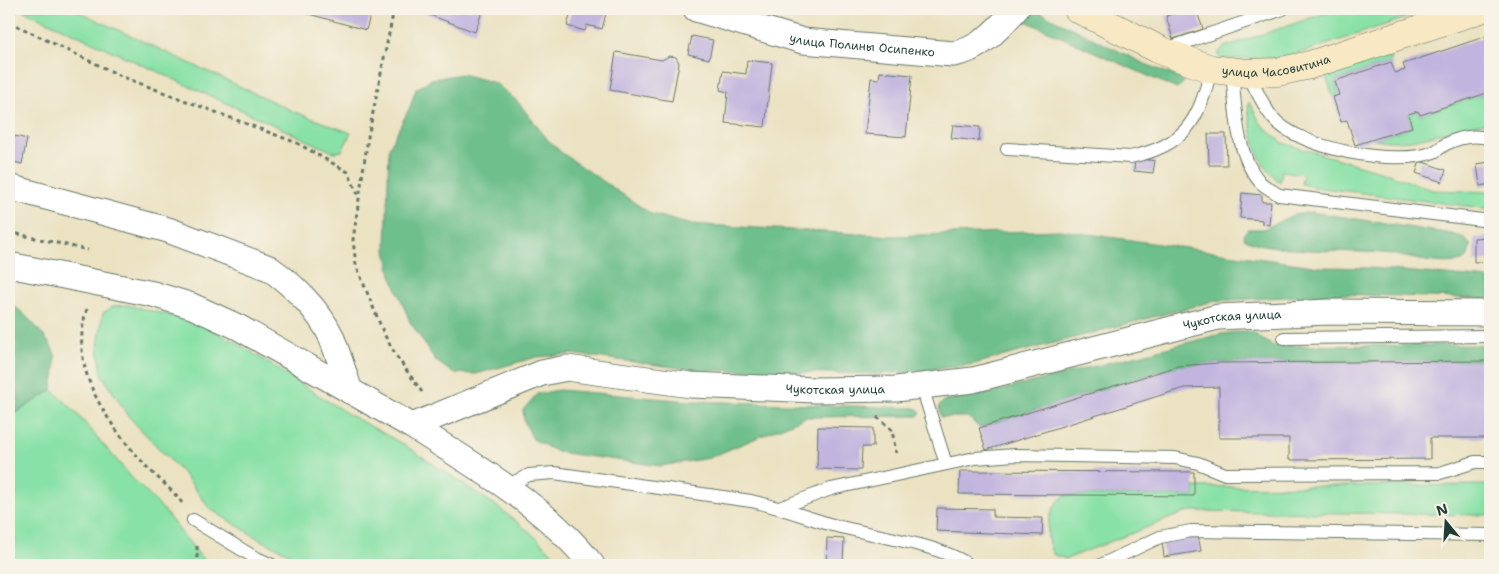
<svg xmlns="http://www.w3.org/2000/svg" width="1499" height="574" viewBox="0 0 1499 574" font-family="'Shantell Sans',sans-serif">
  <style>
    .green { fill: #88e1a6; stroke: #548f6d }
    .forest { fill: #6ebf8b; stroke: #467e60 }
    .building { fill: #c1b4de }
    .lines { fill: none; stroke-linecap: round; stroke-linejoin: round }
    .lane-casing { stroke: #676; stroke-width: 14 }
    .street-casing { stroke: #676; stroke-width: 27 }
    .secondary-casing { stroke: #676; stroke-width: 29 }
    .path { stroke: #676; stroke-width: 3; stroke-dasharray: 4 4; stroke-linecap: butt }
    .lane { stroke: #fff; stroke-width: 12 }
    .street { stroke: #fff; stroke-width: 25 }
    .secondary { stroke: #f8e8c3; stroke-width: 28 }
    .labels { text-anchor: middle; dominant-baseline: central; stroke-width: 4.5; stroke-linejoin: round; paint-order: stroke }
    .street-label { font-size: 12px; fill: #1f3d34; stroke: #f7f3e8 }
  </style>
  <rect width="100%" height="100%" fill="#f7f3e8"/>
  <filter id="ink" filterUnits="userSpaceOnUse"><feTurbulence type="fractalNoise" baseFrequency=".02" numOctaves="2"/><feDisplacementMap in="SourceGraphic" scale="10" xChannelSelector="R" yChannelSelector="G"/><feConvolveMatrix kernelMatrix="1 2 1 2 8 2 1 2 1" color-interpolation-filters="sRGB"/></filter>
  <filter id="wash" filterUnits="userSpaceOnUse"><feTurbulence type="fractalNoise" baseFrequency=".0096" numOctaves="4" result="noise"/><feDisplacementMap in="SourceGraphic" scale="20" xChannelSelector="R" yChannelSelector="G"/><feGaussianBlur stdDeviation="1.12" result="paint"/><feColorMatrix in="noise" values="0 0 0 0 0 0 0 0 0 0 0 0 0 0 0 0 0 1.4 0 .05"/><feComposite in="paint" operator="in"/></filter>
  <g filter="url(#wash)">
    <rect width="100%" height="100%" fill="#ebe2c2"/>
    <path class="green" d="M20 9H73L295 112 351 133 342 151 333 152Z
      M1338 9H1433L1307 51 1277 58 1220 59 1218 54 1224 47Z
      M1389 55 1391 62 1335 81 1339 95 1333 97 1326 76Z
      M1490 92V123C1447 125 1420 148 1374 139L1412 127 1408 114 1418 111 1420 115Z
      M1249 102 1261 124 1283 143 1383 172 1432 190 1490 192V209L1314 187 1301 184 1303 174 1282 171 1280 182C1260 167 1254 145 1250 122 1249 115 1247 108 1249 102Z
      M128 305 193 321 234 341 348 414 403 444 494 504 531 533 565 565H314L259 539 210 509 187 478 129 417 102 375 98 347 103 313 114 306Z
      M52 390 72 408 131 477 161 507 201 557 210 565H9V415L19 411Z
      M1490 485V515L1189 511 1066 559 1054 555C1042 539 1048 503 1067 495L1194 496V487Z"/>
    <path class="forest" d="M1025 9H1033L1145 64 1183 79 1184 82 1177 89 1019 18Z
      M462 74 495 83 517 101 548 140 562 153 651 214 688 224 894 236 1060 230 1320 267 1370 268 1490 279V299L1337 294 1214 301 974 364 922 371 875 374 697 370 571 354 537 357 476 374 453 373 436 361 410 322 391 275 386 250 389 148 410 107 416 89 432 79Z
      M1312 212 1452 234 1465 238 1471 246 1467 258 1462 261C1436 267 1409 256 1383 253 1357 251 1261 252 1244 238L1243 235 1248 229H1264L1293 215Z
      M9 303C21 308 52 342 55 355 57 365 53 380 52 390L19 411 9 415Z
      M1246 331 1253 333 1273 346 1490 345V361L1219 363 1178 366 979 428 969 417H941L939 406 945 400 978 396 1221 334Z
      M559 390 690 401 916 408 921 412 918 416 806 417 709 458 661 466 557 452 533 439 524 421 523 410 537 394Z"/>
    <g id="blocks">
      <path class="building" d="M302 9H372L366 30 302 12Z
        M423 9H483L475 32 422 12Z
        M572 9H590L606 13 602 29 587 25 585 31 567 26Z
        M1187 9H1196L1203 29 1173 39 1166 16Z
        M1490 35V92L1420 115 1418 111 1408 114 1412 127 1355 145 1347 120 1341 122 1337 110 1333 97 1339 95 1335 81 1391 62 1395 73 1405 70 1403 64Z
        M692 36 713 40 709 59 688 54Z
        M616 52 662 60 669 56 676 57 679 63 672 101 610 90Z
        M747 60 772 63 765 127 725 123 728 92 720 90 723 71 746 74Z
        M880 72 912 75 906 137 865 134 871 78 879 79Z
        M953 125 980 127 979 141 951 138Z
        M1208 134H1226L1227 165H1209Z
        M15 136 27 139 22 164 9 161V142L13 143Z
        M1135 158 1155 161 1153 173 1134 171Z
        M1420 161 1446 170 1442 182 1416 173Z
        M1490 162V184L1480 186 1477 164Z
        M1242 193 1262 195V202H1271L1269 225 1262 224V220L1240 218Z
        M1490 237V261L1474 262V238Z
        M1490 361V438H1430V459L1289 460V438H1219V387L1184 388 986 450 979 428 1178 366 1219 363Z
        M818 427 873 428V447H862L861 470 817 469Z
        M960 471 1194 472V496L959 494Z
        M937 508 993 509V517L1043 518 1042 535 936 531Z
        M1198 535 1201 551 1164 557 1162 541Z
        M827 538 844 539 843 565H826Z"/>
    </g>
  </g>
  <g filter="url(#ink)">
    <use href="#blocks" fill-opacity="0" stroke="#676" stroke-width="1"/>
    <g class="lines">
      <defs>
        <path id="lane" d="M1166 49 1283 9
          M1232 73C1236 107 1235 154 1260 182 1265 187 1273 191 1279 195L1490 221
          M1247 73C1255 87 1262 104 1272 117 1298 149 1396 167 1434 152 1438 150 1442 146 1446 144 1460 137 1475 134 1490 139
          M1007 149 1130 157C1185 146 1199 121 1211 69
          M1284 338 1490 336
          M922 387 946 464
          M506 486 529 475 554 473 751 501C778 507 803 516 829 524 868 535 937 543 969 565
          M782 507 831 489 975 458 1015 455 1175 458 1198 463 1225 474 1440 473 1475 462H1490
          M193 520 254 557 272 565
          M1101 565 1160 537 1191 531 1490 535"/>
        <g id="street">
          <path id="s1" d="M696 9 803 41 953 54C979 51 999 28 1016 9"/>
          <path d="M9 187 168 230 269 268C292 284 319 310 331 336 338 354 344 373 350 391"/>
          <path d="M9 265 153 294 192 306 238 327 412 426"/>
          <path id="s2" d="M592 565C545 505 476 467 412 426L542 373 567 368 691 385 816 390 896 389 973 380 1218 317 1328 312 1490 313"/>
        </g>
        <g id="secondary">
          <path id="s3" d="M1078 9 1162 51 1211 69 1247 73 1277 72 1310 65 1481 9"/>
        </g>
      </defs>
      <use href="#lane" class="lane-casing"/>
      <use href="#street" class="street-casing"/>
      <use href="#secondary" class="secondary-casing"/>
      <path class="path" d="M394 9 368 137 353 240 356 265 384 334 397 357 422 392
        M9 22 123 77 297 143 348 172 359 197
        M9 232 88 250
        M87 309C67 369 107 422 145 465 157 478 172 489 182 503
        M877 417 892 430 896 453
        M197 546V565"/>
      <use href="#lane" class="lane"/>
      <use href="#street" class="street"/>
      <use href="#secondary" class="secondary"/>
    </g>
  </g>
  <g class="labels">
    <g class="street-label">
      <text stroke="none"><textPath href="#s1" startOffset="171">улица Полины Осипенко</textPath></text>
      <text stroke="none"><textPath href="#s3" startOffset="212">улица Часовитина</textPath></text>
      <text stroke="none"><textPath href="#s2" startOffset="1069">Чукотская улица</textPath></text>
      <text stroke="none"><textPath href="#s2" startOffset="664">Чукотская улица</textPath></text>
    </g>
  </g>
  <rect width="1499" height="574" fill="none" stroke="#f7f3e8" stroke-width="30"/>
  <g transform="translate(1446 522) rotate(342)" stroke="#f7f3e8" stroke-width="4" paint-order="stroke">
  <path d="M0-4L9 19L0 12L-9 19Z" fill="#1f3d34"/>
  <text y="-8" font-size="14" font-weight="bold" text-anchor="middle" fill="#1f3d34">N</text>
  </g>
</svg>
